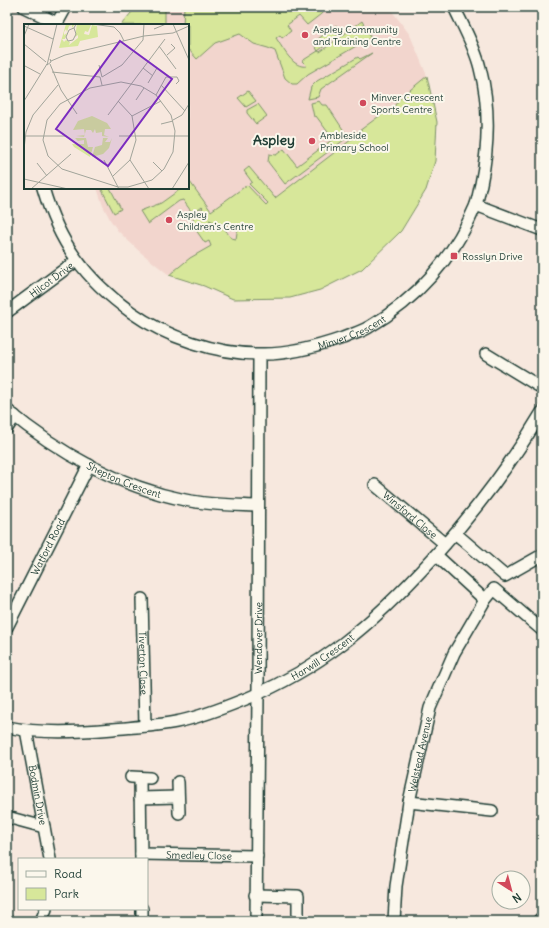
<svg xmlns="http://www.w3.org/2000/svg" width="549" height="928" viewBox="0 0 549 928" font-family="Delius,sans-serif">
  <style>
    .built { fill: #f2d5cd }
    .green { fill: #d7e79a; stroke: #7b9267; fill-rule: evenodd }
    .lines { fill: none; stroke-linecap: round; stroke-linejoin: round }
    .minor-casing { stroke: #1f3d34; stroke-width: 14 }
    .secondary-casing { stroke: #1f3d34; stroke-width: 18 }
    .minor { stroke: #fbf7ec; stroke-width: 11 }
    .secondary { stroke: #fbf7ec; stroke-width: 15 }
    .poi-dot { fill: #d1495b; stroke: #fbf7ec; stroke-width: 1.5 }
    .labels { text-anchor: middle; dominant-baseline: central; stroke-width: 4; stroke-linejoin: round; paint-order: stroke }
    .poi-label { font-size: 10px; fill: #1f3d34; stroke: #fbf7ec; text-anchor: start }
    .street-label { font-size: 10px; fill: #1f3d34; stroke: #fbf7ec }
    .district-label { font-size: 14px; font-weight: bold; fill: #1f3d34; stroke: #fbf7ec }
    .inset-road { fill: none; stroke: #a1a49a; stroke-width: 1 }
    .view { fill: #7b2cbf; fill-opacity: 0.15; stroke: #7b2cbf; stroke-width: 2 }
    .inset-edge { fill: none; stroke: #1f3d34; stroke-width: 2 }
  </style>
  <rect width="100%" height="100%" fill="#f7e8de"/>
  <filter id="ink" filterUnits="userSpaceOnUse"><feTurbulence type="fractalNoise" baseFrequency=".025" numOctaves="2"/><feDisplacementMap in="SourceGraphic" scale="8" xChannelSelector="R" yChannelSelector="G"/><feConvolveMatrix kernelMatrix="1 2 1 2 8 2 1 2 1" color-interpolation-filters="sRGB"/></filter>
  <g filter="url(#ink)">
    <path class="built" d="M136 7H389L410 35 427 76 437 122 435 161 426 190 401 231 362 269 320 290 290 298 227 297 204 286 169 275 139 251 118 231 111 221 103 206 97 188H188V25H121Z"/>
    <path class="green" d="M136 7H165V25H121Z
      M184 7H330L307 25 299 16 287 25 291 31 282 38 280 35 276 38C283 48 293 69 307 66L302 61 318 51 313 43 336 25 341 33 318 51 320 52 362 21 370 36V38L308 74 297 84H292L285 78 275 51 268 48 254 44 240 34 215 43 197 59 188 49V25H183Z
      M372 53 321 89 318 97 308 99 311 87 317 81 358 57 360 59Z
      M427 76 437 122 435 161 426 190 401 231 362 269 320 290 290 298 233 299 204 286 169 275 190 258 211 246 209 241 205 243 191 223 194 220 192 217 203 208 202 207 193 214 183 200 179 201 148 224 140 211 161 203 182 188H188V184L190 182 211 211 247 185 266 205 268 203 249 184 252 182 244 171 249 167 275 198 356 136 355 134 386 111 390 113 399 99ZM209 220 219 224 238 226 236 239 231 238 224 228 217 226Z
      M248 91 256 101 246 107 238 98Z
      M319 101 322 105H327L348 137 285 184 268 162 269 154 276 155 284 149 297 166 333 139 316 116 314 117 311 103Z
      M258 104 267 116 256 124 247 113V110Z
      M101 188H110L121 209 114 213Z"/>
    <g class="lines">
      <defs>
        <g id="minor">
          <path d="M24 7 57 23"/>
          <path d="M56 25 66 7"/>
          <path id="s1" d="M43 188C59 243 85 279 131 312 166 337 216 354 259 354 287 355 317 347 343 338 352 334 361 332 369 327 416 300 454 257 475 207 478 200 479 191 481 184 489 145 490 106 480 68 475 47 463 26 454 7"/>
          <path d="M476 205 542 230"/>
          <path id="s2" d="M7 312 76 261"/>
          <path d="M486 354 542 388"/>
          <path id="s3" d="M7 410C57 452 120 487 185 500 209 505 233 505 257 506"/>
          <path d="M7 428 15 416"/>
          <path id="s4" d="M375 485 445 544"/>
          <path d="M455 533 505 576 542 555"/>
          <path d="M436 555 485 600"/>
          <path id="s5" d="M142 599 145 726"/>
          <path id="s6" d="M7 627 89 465"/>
          <path id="s7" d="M7 727C42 734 78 732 113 729 134 727 155 726 176 722 196 718 215 711 233 704 318 672 373 624 433 558 474 513 511 464 542 412"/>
          <path id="s8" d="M26 730 50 859"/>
          <path d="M131 777 150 778"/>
          <path d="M140 778 141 859"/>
          <path d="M178 782 179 813"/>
          <path d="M140 798 178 797"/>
          <path d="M409 802 492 811"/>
          <path d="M7 817 44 827"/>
          <path id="s9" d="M141 854 257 856"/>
          <path d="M255 895 298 896V921"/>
          <path d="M142 909V921"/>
          <path d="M41 921 46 909"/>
          <path id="s10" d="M256 921 258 694 259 355"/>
          <path id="s11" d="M394 921 396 886 409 802 430 708 454 653 485 600 494 589 542 630"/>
        </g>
        <path id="secondary" d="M541 921 542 920"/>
      </defs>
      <use href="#minor" class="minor-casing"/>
      <use href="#secondary" class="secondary-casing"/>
      <use href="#minor" class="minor"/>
      <use href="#secondary" class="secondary"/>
    </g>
  </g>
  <g class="poi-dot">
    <circle cx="305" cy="35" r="4"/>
    <circle cx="363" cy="103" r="4"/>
    <circle cx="312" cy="141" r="4"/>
    <circle cx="169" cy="220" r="4"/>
    <rect x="450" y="252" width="8" height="8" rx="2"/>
  </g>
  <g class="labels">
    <g class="poi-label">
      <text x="313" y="29">Aspley Community<tspan x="313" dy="12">and Training Centre</tspan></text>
      <text x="371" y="97">Minver Crescent<tspan x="371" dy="12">Sports Centre</tspan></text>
      <text x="320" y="135">Ambleside<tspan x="320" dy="12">Primary School</tspan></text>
      <text x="177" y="214">Aspley<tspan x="177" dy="12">Children's Centre</tspan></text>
      <text x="462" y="256">Rosslyn Drive</text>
    </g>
    <g class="street-label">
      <text stroke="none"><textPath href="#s2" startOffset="55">Hilcot Drive</textPath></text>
      <text stroke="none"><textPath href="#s1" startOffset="388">Minver Crescent</textPath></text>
      <text stroke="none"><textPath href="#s3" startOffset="137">Shepton Crescent</textPath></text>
      <text stroke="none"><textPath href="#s4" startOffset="46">Winsford Close</textPath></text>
      <text stroke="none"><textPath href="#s6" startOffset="90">Watford Road</textPath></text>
      <text stroke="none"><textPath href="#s10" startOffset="283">Wendover Drive</textPath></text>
      <text stroke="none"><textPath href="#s7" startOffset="331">Harwill Crescent</textPath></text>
      <text stroke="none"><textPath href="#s5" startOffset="64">Tiverton Close</textPath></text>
      <text stroke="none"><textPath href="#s11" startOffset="169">Welstead Avenue</textPath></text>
      <text stroke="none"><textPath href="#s8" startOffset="66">Bodmin Drive</textPath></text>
      <text stroke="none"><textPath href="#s9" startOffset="58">Smedley Close</textPath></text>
    </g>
    <g class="district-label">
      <text x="274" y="140">Aspley</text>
    </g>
  </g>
  <g transform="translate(24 24)">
    <rect width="165" height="165" fill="#f7e8de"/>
    <path d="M42 0H51L48 4V1L45 2 43 8 42 5 40 8V11L43 9 41 15H38L40 18 42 16 46 18 45 21 54 14V11L51 13 53 0 67 1 64 8 61 7 60 10 65 11 68 1 73 2 74 13 56 17 54 22 35 24ZM68 92 83 99 87 105H81L80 111 85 113 78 112V108L72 109 71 105 69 109 67 106H62L60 113 52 112 61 111 60 105 49 106 54 97ZM51 114H62L64 123H69L66 133 50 123 48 120H60V116L54 117ZM79 114H84L81 118H86L88 114 85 124 79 130 68 133 71 123 78 121Z" fill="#d7e79a"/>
    <path class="inset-road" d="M68 0 90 3 96 9 100 17M149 0 165 36M0 2 29 15M50 4 45 6 42 13 44 17 49 16 52 10 50 4 52 0M130 5 142 0M0 12 5 0M0 20 22 38M135 22 152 45M143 31 151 24 147 20M26 35 27 38 23 41 33 0M27 37 41 31 120 12 149 9 165 2M26 40 37 66 53 90M75 41 78 53 98 41 119 16 120 0M1 42 16 50M119 44 129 52M28 48 76 53 78 61M97 58 117 62 132 71 147 91 151 107 149 128 140 145 128 156 104 163H94L38 145 24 132 19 116 23 96 36 80 66 64ZM124 59 133 44M137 61 161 87M132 71 142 53H153L155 57 152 60M112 76 120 64M0 77 23 40M84 91 141 15M108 92 137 77M149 96 158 91 165 80M137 100 149 97M1 112H41M95 112H165M0 125 2 108 9 91 34 61M80 136 95 165M106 136 125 165M129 138 138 147M13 139 23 152M89 152 106 136 112 116 108 92 94 77M0 155 44 165M7 165 47 130M148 165 165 138"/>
    <path class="view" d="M96 17 148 55 84 142 32 105Z"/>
    <rect width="165" height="165" class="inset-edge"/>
  </g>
  <rect width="549" height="928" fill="none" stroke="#fbf7ec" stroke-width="24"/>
  <rect x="12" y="12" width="525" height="904" fill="none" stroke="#1f3d34" stroke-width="1.5" filter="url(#ink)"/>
  <rect x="18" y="858" width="130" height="52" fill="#fbf7ec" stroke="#a3ada2"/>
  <rect x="26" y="871" width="20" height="6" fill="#fbf7ec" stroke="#a3ada2"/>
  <text x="54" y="878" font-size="12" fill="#1f3d34">Road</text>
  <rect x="26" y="888" width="20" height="12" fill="#d7e79a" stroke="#a3ada2"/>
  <text x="54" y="898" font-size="12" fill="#1f3d34">Park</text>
  <g transform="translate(511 890) rotate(144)"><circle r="19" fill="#fbf7ec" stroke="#a3ada2"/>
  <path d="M0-3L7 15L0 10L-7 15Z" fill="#d1495b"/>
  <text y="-6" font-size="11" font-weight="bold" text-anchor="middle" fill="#1f3d34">N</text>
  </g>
</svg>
